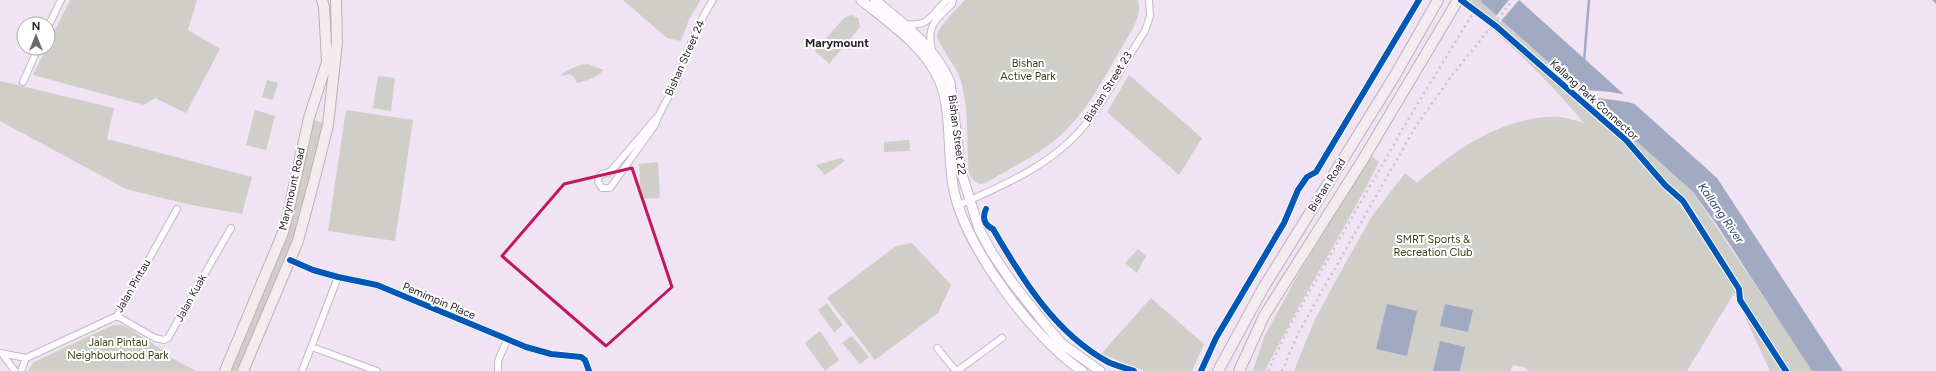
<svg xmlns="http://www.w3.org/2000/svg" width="1936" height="371" viewBox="0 0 1936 371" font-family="Figtree,sans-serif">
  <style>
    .green { fill: #cfcec9 }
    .water { fill: #a1aac2 }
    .pier { fill: #f0e3f3 }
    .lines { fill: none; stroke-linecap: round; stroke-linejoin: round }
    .stream { stroke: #a1aac2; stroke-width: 2.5 }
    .minor-casing { stroke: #c3b9c5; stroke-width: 8 }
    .secondary-casing { stroke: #c3b9c5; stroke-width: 11 }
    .primary-casing { stroke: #bfaeb6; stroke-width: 12 }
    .minor { stroke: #fdfbfd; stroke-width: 6 }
    .secondary { stroke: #fdfbfd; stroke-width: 9 }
    .primary { stroke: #f3ecee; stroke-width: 10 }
    .rail { stroke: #c7c4c8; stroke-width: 2.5; stroke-dasharray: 2 4; stroke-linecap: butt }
    .cycleway-casing { stroke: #fff; stroke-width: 8 }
    .cycleway { stroke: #0057b8; stroke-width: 6 }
    .marked { fill: none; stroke: #c2185b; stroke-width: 3; stroke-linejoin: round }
    .labels { text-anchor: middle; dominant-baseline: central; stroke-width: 4; stroke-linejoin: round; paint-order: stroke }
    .street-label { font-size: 11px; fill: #2b222d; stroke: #fff }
    .park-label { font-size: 11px; fill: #354412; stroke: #fff }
    .neighbourhood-label { font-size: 12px; font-weight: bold; fill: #2b222d; stroke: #fff }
    .water-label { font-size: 12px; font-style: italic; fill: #2d4a72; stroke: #fff }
  </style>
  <rect width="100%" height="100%" fill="#f0e3f3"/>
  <path class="green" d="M70 0H197L188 30 220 49 186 113 155 98 144 105 33 75 46 48H48V44Z
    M623 0H700V1L689 19 681 41 667 38Z
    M965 0H1138C1141 12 1137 20 1132 30 1111 64 1093 104 1064 132 1042 153 1013 167 987 182L981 184 974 181 969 173C966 142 970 101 958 73 954 65 937 41 937 36 938 27 958 8 965 0Z
    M1468 0H1479L1693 192 1813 371H1770L1734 293 1687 371H1528L1526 368 1513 365 1511 371H1294L1315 319 1345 264 1372 216 1405 173 1417 183C1456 149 1505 114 1561 117 1568 118 1577 121 1584 123 1548 80 1508 41 1464 6Z
    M851 15 858 18 860 27 829 64 815 51 844 18Z
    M588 64 604 70C596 78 588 80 577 83L575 78 570 74 560 76C569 69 576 65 588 64Z
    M1129 75 1202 138 1179 175 1107 112Z
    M378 76 395 78 391 111 373 108Z
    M267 80 278 83 273 100 262 97Z
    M0 81 114 108 107 139 252 177 242 214 187 204 126 189 0 121Z
    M255 110 275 116 266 150 246 145Z
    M346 110 413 120 395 241 328 231Z
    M309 118 328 125 303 222 243 371H225L282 235Z
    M909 140 910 151 884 152V142Z
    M1370 155 1379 162C1343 233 1300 300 1265 371H1253L1264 337 1296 278Z
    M842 158 845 161 825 175 816 165Z
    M658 162 660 198 641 199 639 164Z
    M912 243 951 285 938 313 875 360 827 298 896 246Z
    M1138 249 1146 256 1137 273 1125 263Z
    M1151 298 1204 344 1192 371H1145L1101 354Z
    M827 303 843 325 834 332 818 310Z
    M113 325H121L127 327 164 351 168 356 196 371H28L34 362Z
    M820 331 839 360 825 371 805 343Z
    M852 336 869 357 860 364 842 343Z"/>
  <path class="water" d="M1479 0H1519L1717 178 1843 371H1812L1717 225 1693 192Z
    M1387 304 1417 311 1407 356 1376 349Z
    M1445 304 1473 310 1468 332 1440 326Z
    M1440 341 1465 347 1460 371H1433Z"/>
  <path class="pier" d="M1509 0H1519L1500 22 1495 17Z
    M1576 89 1611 92 1628 95 1640 106 1628 102 1583 96Z"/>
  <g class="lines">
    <path class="stream" d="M1934 0 1936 2
      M1584 61 1589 0"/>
    <defs>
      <path id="minor" d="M904 24C931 27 929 16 947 0
        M48 27 61 0
        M932 50C926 25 936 20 952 4L953 0
        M23 82 38 48
        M658 116 610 172 602 174 599 177 598 182 602 188H610L655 125C660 110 669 97 676 83 687 55 696 25 713 0
        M959 205C1004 185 1052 165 1084 126 1108 97 1124 62 1145 31L1150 16 1149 0
        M290 260 313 270 338 277 377 285 526 347 551 354 581 357 585 360 589 371
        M117 316 155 338 164 340 168 338 231 228
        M312 347 377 371
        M937 348 956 371
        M0 353 26 358 117 316 177 209
        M3 355 15 371
        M21 371 26 358
        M302 371 338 277
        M498 371V361L507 340
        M957 371 1002 338"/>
      <path id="secondary" d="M861 0C889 23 926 47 940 82 952 111 947 158 954 191 966 248 1033 338 1082 371
        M875 0C904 24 934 46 950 82L961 171 979 229 992 253 1011 281 1041 319 1061 343 1100 371"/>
      <path id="primary" d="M225 371 282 235 287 218 309 118 327 62 324 7 322 0
        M243 371 298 241 314 181 328 125 337 43 336 0
        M1218 371 1262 290 1394 77 1438 0
        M1239 371 1264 316 1362 161 1458 0"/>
    </defs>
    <use href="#minor" class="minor-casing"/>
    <use href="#secondary" class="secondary-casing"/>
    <use href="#primary" class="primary-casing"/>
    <use href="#minor" class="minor"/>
    <use href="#secondary" class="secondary"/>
    <use href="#primary" class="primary"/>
    <path class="rail" d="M1268 371 1289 327 1412 113 1481 0
      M1282 371 1297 336 1314 305 1416 126 1453 74 1513 0"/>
    <defs>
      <path id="cycleway" d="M1461 0 1497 27 1626 140 1665 185 1683 201 1739 289 1740 300 1786 371
        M986 209C982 217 984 225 993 229 1022 279 1055 333 1108 362 1116 366 1126 368 1134 371
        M290 260 313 270 338 277 377 285 526 347 551 354 581 357 585 360 589 371
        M1201 371 1216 338 1284 223 1298 190 1307 177 1316 172 1419 0"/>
    </defs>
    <use href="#cycleway" class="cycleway-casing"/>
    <use href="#cycleway" class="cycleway"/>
  </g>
  <path class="marked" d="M632 168 672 287 606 346 502 256 564 184Z"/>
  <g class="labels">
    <g class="street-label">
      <text transform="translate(685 58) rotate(-66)">Bishan Street 24</text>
      <text transform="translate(1108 87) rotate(-58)">Bishan Street 23</text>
      <text transform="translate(1594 100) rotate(42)">Kallang Park Connector</text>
      <text transform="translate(957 135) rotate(83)">Bishan Street 22</text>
      <text transform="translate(1327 185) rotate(-58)">Bishan Road</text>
      <text transform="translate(292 189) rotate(-77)">Marymount Road</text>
      <text transform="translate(133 286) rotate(-60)">Jalan Pintau</text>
      <text transform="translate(191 298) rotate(-61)">Jalan Kuak</text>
      <text transform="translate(439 301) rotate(23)">Pemimpin Place</text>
    </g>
    <g class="park-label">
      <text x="1028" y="63">Bishan<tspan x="1028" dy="13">Active Park</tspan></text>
      <text x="1433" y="239">SMRT Sports &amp;<tspan x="1433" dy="13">Recreation Club</tspan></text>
      <text x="118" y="342">Jalan Pintau<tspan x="118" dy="13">Neighbourhood Park</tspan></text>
    </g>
    <g class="neighbourhood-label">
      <text x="837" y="43">Marymount</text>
    </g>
    <g class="water-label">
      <text transform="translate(1721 213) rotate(55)">Kallang River</text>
    </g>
  </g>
  <g transform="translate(36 36)"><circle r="19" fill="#ffffff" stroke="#aaa7ab"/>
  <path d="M0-3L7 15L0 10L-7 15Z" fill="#706672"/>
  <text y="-6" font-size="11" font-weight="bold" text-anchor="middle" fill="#2b222d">N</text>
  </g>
</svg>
